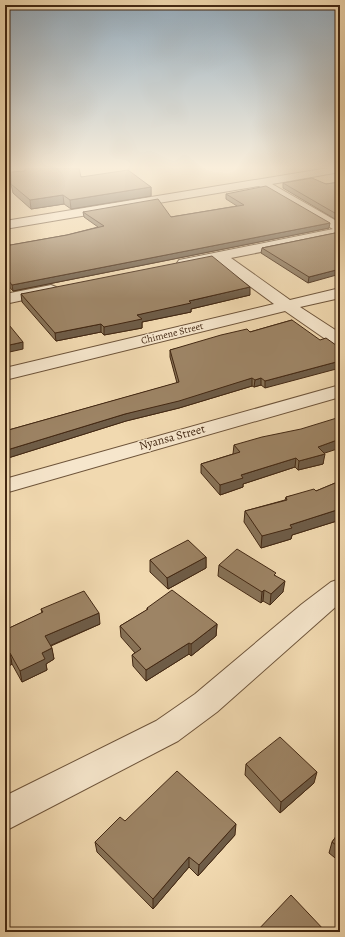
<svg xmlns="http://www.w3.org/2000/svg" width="345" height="937" viewBox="0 0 345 937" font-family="Alegreya,serif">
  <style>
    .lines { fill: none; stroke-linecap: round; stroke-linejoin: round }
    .minor-casing { stroke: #6e543a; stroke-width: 2 }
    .minor { fill: #f6e6cc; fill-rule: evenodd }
    .wall { fill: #877257; stroke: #432813 }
    .shaded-wall { fill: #6e5c47; stroke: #432813 }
    .building { fill: #9d8465; stroke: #432813 }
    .labels { text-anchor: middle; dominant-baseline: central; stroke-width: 3; stroke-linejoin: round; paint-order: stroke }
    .far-street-label { font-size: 10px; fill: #432813; stroke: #f6e6cc }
    .street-label { font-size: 12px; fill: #432813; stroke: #f6e6cc }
  </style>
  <rect width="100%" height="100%" fill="#f1d9b0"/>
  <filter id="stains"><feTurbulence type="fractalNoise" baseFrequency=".005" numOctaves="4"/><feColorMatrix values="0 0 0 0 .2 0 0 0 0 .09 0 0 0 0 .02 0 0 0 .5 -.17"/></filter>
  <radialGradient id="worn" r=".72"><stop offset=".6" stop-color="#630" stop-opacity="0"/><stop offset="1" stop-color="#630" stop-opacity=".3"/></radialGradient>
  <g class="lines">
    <defs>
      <path id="minor" d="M328 168H340V172L272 184 340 223V236L231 258 290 300 340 288V298L300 307 340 333V346L334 345 285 311 5 380V368L274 304 216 261 184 267 179 266 177 263 179 260 184 259 333 229 259 186 5 229V221Z
        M51 285 56 287 59 290 56 293 5 304V294Z
        M340 385V397L5 493V479Z
        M340 579V603L217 712 178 741 5 831V796L156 721 195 694 302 604 331 582Z"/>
    </defs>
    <use href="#minor" class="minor-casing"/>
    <use href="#minor" class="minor"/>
  </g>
  <path class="wall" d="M81 177 151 187V196L71 209 64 204 31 209 13 193 11 184Z
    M340 182V222L283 188V183L326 184Z
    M226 194 329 228 13 291 5 282V246L67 235 98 227 84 217 83 212 171 217 237 206 226 199Z
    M340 232 308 283 261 253 262 248Z
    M21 294 250 295 191 309V312L142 322V328L104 335 101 332 56 341 22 302Z
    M292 320 265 388 261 385 254 387 252 386 179 408 126 421 8 458 7 456H5V431L177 383 170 357V350L250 332Z
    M234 445 324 453 323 464 298 470 295 467 243 484V487L220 495 201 473V464L233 454Z
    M340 481V520L292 535 291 539 261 548 244 522 245 511 285 500 286 497 316 491Z
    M206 557V568L168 589 150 572V560Z
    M219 565 276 576 283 592 270 605 263 601 261 603 218 576Z
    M147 608 217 624 216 636 191 656 189 654 146 681 133 666 132 655 135 653 121 637 120 626 147 610Z
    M41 609 100 624 51 646 54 659 46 664 47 670 22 682 12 664 6 668 5 665V630L42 613Z
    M246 764 314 783 280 813 245 775Z
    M125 821 235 835 198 876 189 867 153 909 97 852 95 842Z
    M340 831V862L329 853 332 842Z"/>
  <path class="shaded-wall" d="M151 187V196L71 209 70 200Z
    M63 195 64 204 31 209 30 200Z
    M330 223 329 228 13 291 12 285Z
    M340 269V274L308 283 309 277Z
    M250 287V295L191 309V312L142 322V328L104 335V327L137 315 189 301Z
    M101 324V332L56 341 55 333Z
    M23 342V349L5 353V346Z
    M340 361V368L265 388V381Z
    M252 378V386L179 408 126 421 8 458 7 450 125 414Z
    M261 378V385L254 387 255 380Z
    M340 439V448L316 456 318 447Z
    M5 448H6L7 456H5Z
    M325 454 323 464 298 470 299 461Z
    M296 458 295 467 243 484V487L220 495V485L241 475Z
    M340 509V520L292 535 291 539 261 548 262 536 290 525Z
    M206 557V568L168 589 167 578Z
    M285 581 283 592 270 605 271 594Z
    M264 590 263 601 261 603 262 592Z
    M99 613 100 624 47 647 45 636Z
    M217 624 216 636 191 656V644Z
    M189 643V654L146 681V670Z
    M52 648 54 659 46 664 47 670 22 682 20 671 42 653Z
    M10 653 12 664 6 668 5 661V656Z
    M317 772 314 783 280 813 281 802Z
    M236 824 235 835 198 876 199 865Z
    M189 857V867L153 909V899Z"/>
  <path class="building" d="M25 168H79L81 177 128 170 151 187 70 200 63 195 30 200 11 184V172L25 171Z
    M312 178 326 184 340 182V216L283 183Z
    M266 186 330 223 12 285 5 276V246L67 235 104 226 83 212 158 199 171 217 244 205 226 194Z
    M340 232V269L309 277 262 248Z
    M212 256 250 287 189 301 191 303 137 315 142 319 104 327 101 324 55 333 21 294Z
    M5 320 23 342 5 346Z
    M292 320 320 340 326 338 340 348V354L339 355 340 356V361L265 381 261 378 255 380 252 378 179 401 125 414 7 450 6 448H5V431L179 382 170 350 221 335 247 329 250 332Z
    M340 417V439L318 447 325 454 299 461 296 458 241 475 243 478 220 485 201 464 240 452 234 445 262 437 301 429Z
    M340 481V509L290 525 292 528 262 536 245 511 287 500 286 497 314 489 316 491Z
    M188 540 206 557 167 578 150 560Z
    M237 549 276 573 274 575 285 581 271 594 264 590 262 592 219 565Z
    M172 590 217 624 191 644 189 643 146 670 132 655 141 649 120 626 148 609 147 608Z
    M84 591 99 613 45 636 52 648 42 653 45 659 20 671 10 653 5 656V630L43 612 41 609Z
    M280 737 317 772 281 802 246 764Z
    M177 771 236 824 199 865 189 857 153 899 95 842 120 817 125 821Z
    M340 831V848L332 842Z
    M291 895 326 932H256Z"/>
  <linearGradient id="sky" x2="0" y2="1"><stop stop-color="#94abbc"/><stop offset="0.56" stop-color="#f9eedb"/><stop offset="1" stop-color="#f9eedb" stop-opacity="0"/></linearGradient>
  <rect width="345" height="299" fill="url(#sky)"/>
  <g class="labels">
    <g class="far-street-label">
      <text transform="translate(172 333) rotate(-14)">Chimene Street</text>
    </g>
    <g class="street-label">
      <text transform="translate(172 437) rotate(-15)">Nyansa Street</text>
    </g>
  </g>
  <rect width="345" height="937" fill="none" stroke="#f1d9b0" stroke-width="20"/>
  <rect x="6" y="6" width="333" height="925" fill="none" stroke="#432813" stroke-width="2"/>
  <rect x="10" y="10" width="325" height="917" fill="none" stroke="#432813"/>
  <rect width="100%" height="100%" filter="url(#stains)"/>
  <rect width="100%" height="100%" fill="url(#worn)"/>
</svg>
